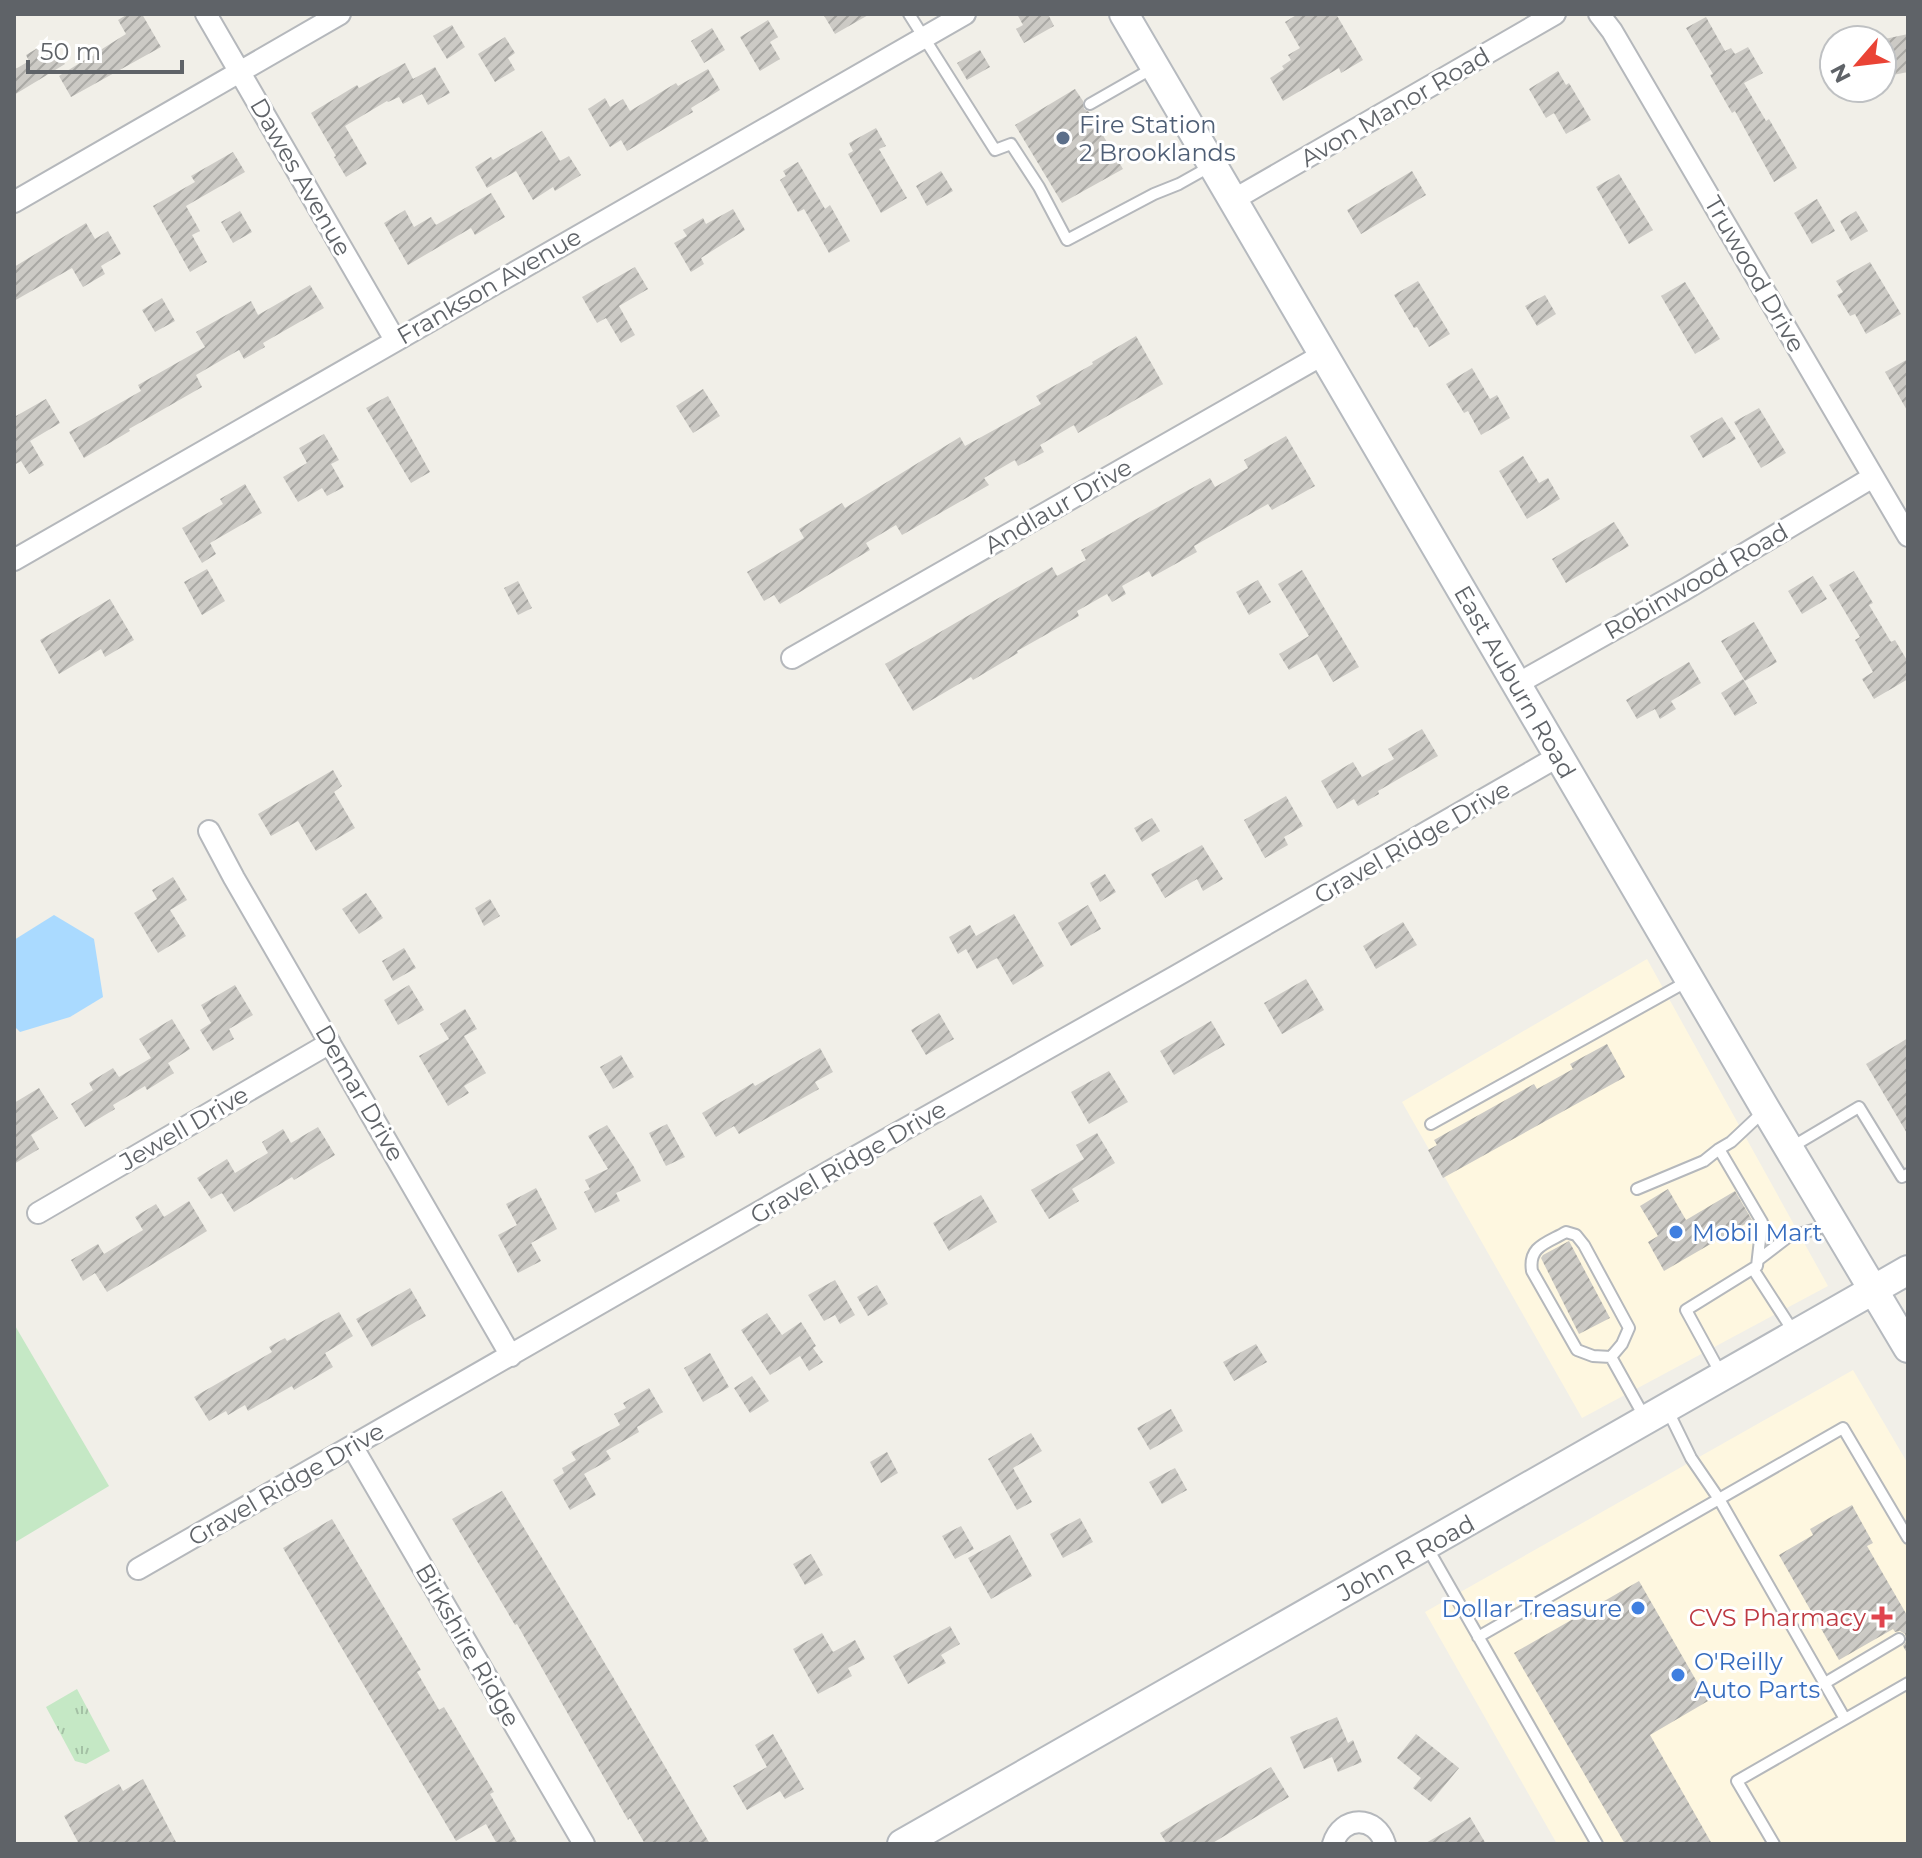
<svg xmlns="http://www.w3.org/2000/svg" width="1922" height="1858" viewBox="0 0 1922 1858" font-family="Montserrat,sans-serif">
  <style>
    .commercial { fill: #fef7e0 }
    .grass { fill: url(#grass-tufts) }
    .pitch { fill: #c5e8c5 }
    .water { fill: #aadaff }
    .building { fill: url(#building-hatch) }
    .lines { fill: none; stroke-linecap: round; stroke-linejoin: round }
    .service-casing { stroke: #b5b8bc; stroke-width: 14 }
    .minor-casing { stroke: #b5b8bc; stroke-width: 24 }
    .secondary-casing { stroke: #b6babf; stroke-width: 32 }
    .service { stroke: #fff; stroke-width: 10 }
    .minor { stroke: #fff; stroke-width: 20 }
    .secondary { stroke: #fff; stroke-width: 28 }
    .service-dot { fill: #5c6f8a; stroke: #fff; stroke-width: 3 }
    .shop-dot { fill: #3f7fe0; stroke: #fff; stroke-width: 3 }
    .health-dot { fill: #e0444e; stroke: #fff; stroke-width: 3 }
    .labels { text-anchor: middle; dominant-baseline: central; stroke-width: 6; stroke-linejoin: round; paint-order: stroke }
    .street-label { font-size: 24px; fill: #5f6368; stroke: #fff }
    .service-label { font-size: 24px; fill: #4e5e75; stroke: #fff; text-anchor: start }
    .shop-label { font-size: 24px; fill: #366cbe; stroke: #fff; text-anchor: start }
    .health-label { font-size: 24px; fill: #be3a42; stroke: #fff; text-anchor: end }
  </style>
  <defs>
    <pattern id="grass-tufts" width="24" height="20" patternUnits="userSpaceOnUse" patternTransform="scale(2)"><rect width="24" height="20" fill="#c5e8c5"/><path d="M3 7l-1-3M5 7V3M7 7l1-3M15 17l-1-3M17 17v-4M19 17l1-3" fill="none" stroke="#a3c0a4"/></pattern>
    <pattern id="building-hatch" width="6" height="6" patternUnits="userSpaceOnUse" patternTransform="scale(2)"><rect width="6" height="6" fill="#cccac5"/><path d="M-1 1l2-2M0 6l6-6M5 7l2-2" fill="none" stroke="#a9a8a4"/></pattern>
  </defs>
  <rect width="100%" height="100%" fill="#f1efe8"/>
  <path class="commercial" d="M1647 959 1828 1286 1582 1418 1402 1102Z
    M1853 1370 1908 1464V1844H1557L1425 1612Z"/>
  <path class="grass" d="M77 1689 110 1751 86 1764 75 1761 46 1707Z"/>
  <path class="pitch" d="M14 1324 109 1486 14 1543Z"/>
  <path class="water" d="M54 915 94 939 103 997 70 1017 20 1032 14 1026V940Z"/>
  <path class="building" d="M128 14H142L161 47 71 97 59 76 126 34 118 20Z
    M823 14H870L835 34Z
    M1017 14H1048L1054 26 1024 43 1016 29 1023 25Z
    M1298 14H1336L1363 60 1341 73 1339 68 1283 101 1270 78 1284 69 1282 66 1291 60 1288 55 1300 48 1285 22Z
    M1706 17 1725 51 1731 48 1735 54 1748 47 1763 73 1744 83 1766 121 1769 119 1797 168 1774 182 1735 111 1732 113 1710 75 1713 74 1686 28Z
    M768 20 778 37 770 42 780 59 760 71 740 37Z
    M452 25 465 47 447 59 433 36Z
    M712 28 725 50 704 63 691 41Z
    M1908 34V72L1888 76 1882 49V40H1880Z
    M505 37 515 53 508 58 515 70 495 82 478 54Z
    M51 40 65 64 14 95V70L29 61 26 55Z
    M980 50 990 67 967 80 957 63Z
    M405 63 413 79 435 67 450 93 428 105 422 94 403 104 399 97 388 102 387 101 345 126 367 164 346 177 334 157 336 156 311 113 357 85 359 88Z
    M708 69 720 90 691 108 693 112 627 151 621 140 610 147 588 109 605 98 610 107 623 99 630 111 676 83 678 86Z
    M1558 71 1566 85 1569 83 1591 120 1566 134 1554 113 1546 118 1529 89Z
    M1075 89 1083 101 1084 109 1089 112 1123 169 1062 203 1015 125Z
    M876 128 886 146 879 149 907 198 881 213 848 154 853 151 849 143Z
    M542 131 560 161 569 156 581 175 555 191 553 187 533 200 516 171 487 188 475 167 491 157 493 160Z
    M233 152 245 172 186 206 200 231 192 235 207 262 190 272 153 206 195 182 191 176Z
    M798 162 825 209 830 205 850 241 829 253 804 209 798 212 780 180 786 176 783 171Z
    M941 171 953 191 927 206 916 186Z
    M1412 171 1426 195 1361 234 1347 210Z
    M1619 174 1653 230 1629 244 1596 187Z
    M491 193 505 217 475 235 471 228 408 265 384 223 405 210 414 227 431 217 436 225Z
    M1817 199 1835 231 1812 244 1794 213Z
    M733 209 745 230 701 258 704 264 691 272 674 243 687 236 683 230 703 218 706 224Z
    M240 211 252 232 233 243 221 222Z
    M1856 211 1868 231 1851 241 1840 221Z
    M86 223 95 239 108 231 121 254 101 266 105 274 83 287 72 268 14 301V267Z
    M1870 262 1901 314 1866 334 1855 314 1850 316 1837 295 1843 292 1836 281Z
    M635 267 648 289 619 306 635 335 621 343 606 318 597 323 582 297Z
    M1418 281 1450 334 1429 347 1417 327 1414 328 1394 295Z
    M1685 282 1720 339 1695 354 1661 296Z
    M310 285 324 308 263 343 265 347 244 359 239 350 196 375 202 387 129 429 130 431 84 458 69 432 141 391 138 385 205 347 196 332 251 301 258 315Z
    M1545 295 1556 314 1537 326 1525 306Z
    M162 298 175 321 155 332 142 310Z
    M1136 336 1163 384 1078 433 1074 425 1040 445 1044 452 1018 466 1015 460 984 478 989 485 902 535 896 525 866 543 870 550 780 604 774 595 764 601 747 572 804 538 799 529 842 503 845 508 960 437 965 446 1041 404 1036 396 1093 364 1092 362Z
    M1908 359V412L1885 372Z
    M1472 368 1490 399 1497 395 1510 418 1481 435 1468 411 1464 413 1446 384Z
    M703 389 720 416 693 433 676 406Z
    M388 396 430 472 411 483 366 408Z
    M46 399 60 423 30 441 44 465 29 474 21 461 14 465V413L16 416Z
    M1759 408 1786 453 1761 468 1734 422Z
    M1722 417 1736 439 1703 458 1690 436Z
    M324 434 339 460 331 464 344 487 327 496 322 488 298 502 283 477 307 463 299 448Z
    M1286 436 1315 486 1272 510 1268 504 1194 546 1197 552 1152 577 1149 571 1122 586 1126 594 1112 602 1107 594 1077 611 1079 616 1017 651 1018 653 973 680 971 677 913 711 885 664 1052 567 1057 576 1086 560 1081 550 1210 478 1215 487 1248 468 1244 460Z
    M1523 456 1539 483 1548 478 1560 499 1527 519 1499 471Z
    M245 484 262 513 210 543 216 554 202 563 182 528 223 504 220 499Z
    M1614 522 1629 546 1566 583 1552 559Z
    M207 569 225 601 202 615 184 582Z
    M1302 570 1359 667 1333 682 1317 654 1289 670 1279 654 1309 636 1278 584Z
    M1854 571 1873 603 1869 605 1891 642 1895 640 1908 662V679L1874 699 1862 679 1873 672 1855 640 1860 637 1829 585Z
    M1813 576 1827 599 1802 614 1788 591Z
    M1258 580 1271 602 1249 615 1236 592Z
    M518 581 532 608 518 615 504 588Z
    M110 599 134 640 105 657 101 649 59 674 40 640Z
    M1754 622 1777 662 1745 681 1721 641Z
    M1689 662 1701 683 1671 701 1676 709 1660 719 1655 709 1637 719 1626 700Z
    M1743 679 1757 703 1735 716 1721 693Z
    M1422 729 1438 756 1378 791 1379 794 1358 806 1354 799 1337 809 1321 781 1353 762 1362 777 1394 759 1388 749Z
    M333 770 342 786 334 792 355 828 316 851 298 821 271 836 258 814Z
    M1286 796 1303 826 1284 837 1288 845 1265 858 1244 820Z
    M1152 818 1160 831 1142 842 1134 828Z
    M1202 845 1223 879 1203 891 1197 879 1165 898 1151 874Z
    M1105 874 1116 892 1100 902 1090 883Z
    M173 877 187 900 170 910 186 936 158 953 134 913 157 899 152 890Z
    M366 893 383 918 359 934 342 909Z
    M490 899 500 916 484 926 475 908Z
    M1088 905 1101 929 1071 946 1058 923Z
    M1014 914 1044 966 1013 985 997 958 977 969 966 949 958 954 949 937 970 925 976 936Z
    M1403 922 1417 945 1376 969 1363 946Z
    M404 948 416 968 393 981 382 961Z
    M1306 979 1324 1010 1282 1034 1264 1003Z
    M235 985 253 1015 229 1029 234 1039 213 1051 200 1030 211 1023 201 1005Z
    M409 985 424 1010 398 1025 384 1000Z
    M465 1009 477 1029 464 1036 486 1073 464 1086 469 1093 448 1106 419 1056 449 1039 440 1024Z
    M939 1013 954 1039 926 1055 911 1030Z
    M172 1019 190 1049 168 1063 174 1073 147 1090 145 1086 113 1105 115 1109 85 1127 71 1104 93 1090 89 1083 113 1068 119 1077 151 1058 139 1039Z
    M1211 1021 1225 1045 1174 1075 1160 1051Z
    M1908 1038V1135L1866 1064Z
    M1607 1044 1625 1077 1443 1178 1428 1150 1437 1145 1434 1140 1534 1084 1537 1089 1573 1069 1570 1064Z
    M820 1048 833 1072 815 1082 819 1089 739 1134 734 1126 716 1137 702 1113 753 1083 755 1086Z
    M621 1055 634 1077 613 1089 600 1067Z
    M1109 1071 1128 1102 1089 1124 1071 1092Z
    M39 1088 58 1118 31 1135 39 1149 14 1164V1103Z
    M667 1124 685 1157 666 1166 649 1133Z
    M607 1125 634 1167 641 1181 616 1193 620 1201 595 1213 584 1192 590 1189 585 1180 608 1169 588 1136Z
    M318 1127 335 1155 294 1180 292 1177 234 1212 222 1193 211 1199 197 1178 227 1159 235 1173 268 1153 262 1142 283 1129 291 1143Z
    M1097 1133 1115 1163 1072 1189 1079 1201 1049 1219 1031 1190 1084 1159 1076 1145Z
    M536 1188 557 1229 531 1243 541 1261 518 1273 498 1235 517 1225 506 1204Z
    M1668 1189 1686 1220 1735 1191 1752 1220 1664 1271 1648 1242 1658 1236 1640 1206Z
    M981 1195 997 1222 949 1251 933 1223Z
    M189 1201 207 1231 107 1292 95 1273 83 1281 71 1260 98 1244 104 1254 143 1230 135 1217 156 1204 164 1217Z
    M1569 1241 1610 1318 1579 1334 1541 1258 1543 1255Z
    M835 1280 855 1315 840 1324 835 1315 824 1321 808 1295Z
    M877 1285 888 1304 868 1316 857 1297Z
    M410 1288 426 1316 372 1347 356 1319Z
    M339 1312 353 1336 325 1353 333 1367 294 1390 292 1386 248 1411 245 1405 228 1415 226 1411 209 1421 194 1397 272 1352 269 1347 285 1338 287 1341Z
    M767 1313 782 1335 801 1322 816 1346 813 1348 823 1362 809 1371 800 1356 770 1375 741 1330Z
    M1256 1344 1267 1362 1234 1381 1223 1362Z
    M710 1353 729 1387 703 1402 684 1368Z
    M752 1376 769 1401 750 1413 734 1388Z
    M649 1388 663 1412 637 1427 639 1432 606 1451 611 1459 584 1474 596 1495 570 1510 553 1480 564 1473 562 1468 576 1460 571 1452 620 1425 614 1414 626 1408 623 1403Z
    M1171 1409 1183 1431 1150 1450 1137 1428Z
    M1031 1433 1042 1451 1013 1468 1032 1502 1017 1510 988 1459Z
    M887 1452 898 1473 881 1483 870 1462Z
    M1175 1468 1187 1490 1162 1504 1149 1482Z
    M502 1491 613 1677 710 1844H645L630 1818 628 1820 517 1624 515 1625 452 1519Z
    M1852 1505 1873 1543 1867 1546 1908 1617V1655L1903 1646 1907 1640 1905 1634 1900 1631 1895 1632 1893 1629 1839 1660 1779 1555 1813 1535 1810 1529Z
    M1080 1518 1093 1542 1063 1558 1050 1534Z
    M332 1519 421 1670 417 1672 439 1710 444 1707 494 1792 490 1794 518 1844H497L486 1824 456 1841 311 1596 283 1548Z
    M961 1526 974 1549 955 1559 942 1536Z
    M1010 1535 1032 1576 991 1599 968 1558Z
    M811 1554 823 1575 805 1585 793 1564Z
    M1639 1581 1708 1701 1650 1735 1712 1844H1625L1514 1653Z
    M950 1626 960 1644 941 1655 946 1663 908 1684 893 1656Z
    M822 1633 833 1652 855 1640 865 1659 848 1668 852 1676 818 1694 793 1649Z
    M1337 1717 1348 1743 1353 1740 1362 1762 1338 1772 1332 1757 1304 1769 1290 1737Z
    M773 1734 804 1789 785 1799 780 1791 747 1810 733 1786 767 1767 755 1745Z
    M1416 1734 1459 1768 1431 1802 1413 1788 1421 1778 1397 1758Z
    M1271 1767 1289 1797 1211 1844H1167L1160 1833Z
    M143 1779 177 1844H79L64 1816 119 1784 123 1791Z
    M1470 1817 1486 1844H1424L1452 1828Z"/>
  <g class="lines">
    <defs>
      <path id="service" d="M909 14 995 150 1011 144 1039 187 1067 240 1154 194 1179 184 1211 166
        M1090 104 1153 68
        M1431 1124 1688 981
        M1790 1148 1859 1107 1902 1177 1908 1174
        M1719 1149 1762 1222 1757 1266 1686 1310 1721 1374
        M1637 1189 1704 1161 1719 1149 1731 1142 1764 1111
        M1566 1232 1576 1235 1584 1245 1629 1328 1622 1344 1611 1357 1593 1356 1577 1350 1532 1271C1528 1246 1547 1243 1566 1232Z
        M1758 1260 1788 1237 1831 1225
        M1753 1269 1795 1334
        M1611 1357 1645 1418
        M1667 1409 1691 1458 1719 1499 1845 1719
        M1427 1547 1597 1844
        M1478 1637 1843 1428 1908 1538
        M1825 1683 1899 1639
        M1774 1844 1737 1781 1908 1683"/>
      <path id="minor" d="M206 14 395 340
        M1599 14 1612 31 1908 536
        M1233 200 1555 14
        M14 202 340 14
        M14 560 965 14
        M792 658 1324 354
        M1517 684 1684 590 1873 477
        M209 831 234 878 511 1356
        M38 1213 330 1043
        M352 1446 584 1844
        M138 1569 834 1169 1176 976 1559 756
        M1333 1844C1342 1815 1376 1815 1385 1844"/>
      <path id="secondary" d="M1124 14 1766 1110 1908 1348
        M902 1844 1908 1270"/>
    </defs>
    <use href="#service" class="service-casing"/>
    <use href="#minor" class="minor-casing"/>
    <use href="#secondary" class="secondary-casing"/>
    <use href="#service" class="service"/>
    <use href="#minor" class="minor"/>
    <use href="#secondary" class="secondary"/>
  </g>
  <circle class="service-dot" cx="1063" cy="138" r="8"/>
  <g class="shop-dot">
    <circle cx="1676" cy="1232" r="8"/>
    <circle cx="1638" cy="1608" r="8"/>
    <circle cx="1678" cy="1675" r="8"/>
  </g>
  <path class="health-dot" d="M1878 1605h8v8h8v8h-8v8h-8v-8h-8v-8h8z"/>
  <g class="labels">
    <g class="street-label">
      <text transform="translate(1395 107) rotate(-30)">Avon Manor Road</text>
      <text transform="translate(301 177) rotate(60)">Dawes Avenue</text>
      <text transform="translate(1755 274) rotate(60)">Truwood Drive</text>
      <text transform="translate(489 286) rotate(-30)">Frankson Avenue</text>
      <text transform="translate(1058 506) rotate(-30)">Andlaur Drive</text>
      <text transform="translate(1696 581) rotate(-30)">Robinwood Road</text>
      <text transform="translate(1515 682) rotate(60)">East Auburn Road</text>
      <text transform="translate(1412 842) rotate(-30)">Gravel Ridge Drive</text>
      <text transform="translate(360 1093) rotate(60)">Demar Drive</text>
      <text transform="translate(184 1128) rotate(-30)">Jewell Drive</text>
      <text transform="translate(848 1162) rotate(-30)">Gravel Ridge Drive</text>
      <text transform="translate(286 1484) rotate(-30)">Gravel Ridge Drive</text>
      <text transform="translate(1406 1558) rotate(-29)">John R Road</text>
      <text transform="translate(468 1645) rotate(60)">Birkshire Ridge</text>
    </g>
    <g class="service-label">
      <text x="1079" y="124">Fire Station<tspan x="1079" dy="28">2 Brooklands</tspan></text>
    </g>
    <g class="shop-label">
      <text x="1692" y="1232">Mobil Mart</text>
      <text x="1622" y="1608" text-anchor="end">Dollar Treasure</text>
      <text x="1694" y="1661">O'Reilly<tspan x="1694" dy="28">Auto Parts</tspan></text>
    </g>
    <g class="health-label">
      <text x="1866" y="1617">CVS Pharmacy</text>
    </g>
  </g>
  <rect width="1922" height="1858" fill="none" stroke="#5f6368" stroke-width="32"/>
  <g transform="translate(1858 64) rotate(242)"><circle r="38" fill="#ffffff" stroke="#bfc1c3" stroke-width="2"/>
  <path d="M0-6L14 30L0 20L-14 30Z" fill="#ea4335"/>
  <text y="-12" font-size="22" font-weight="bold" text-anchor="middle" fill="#5f6368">N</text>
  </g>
  <path d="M28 60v12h154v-12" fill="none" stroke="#5f6368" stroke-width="4"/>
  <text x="40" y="60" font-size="24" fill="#5f6368" stroke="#ffffff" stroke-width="6" paint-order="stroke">50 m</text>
</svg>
